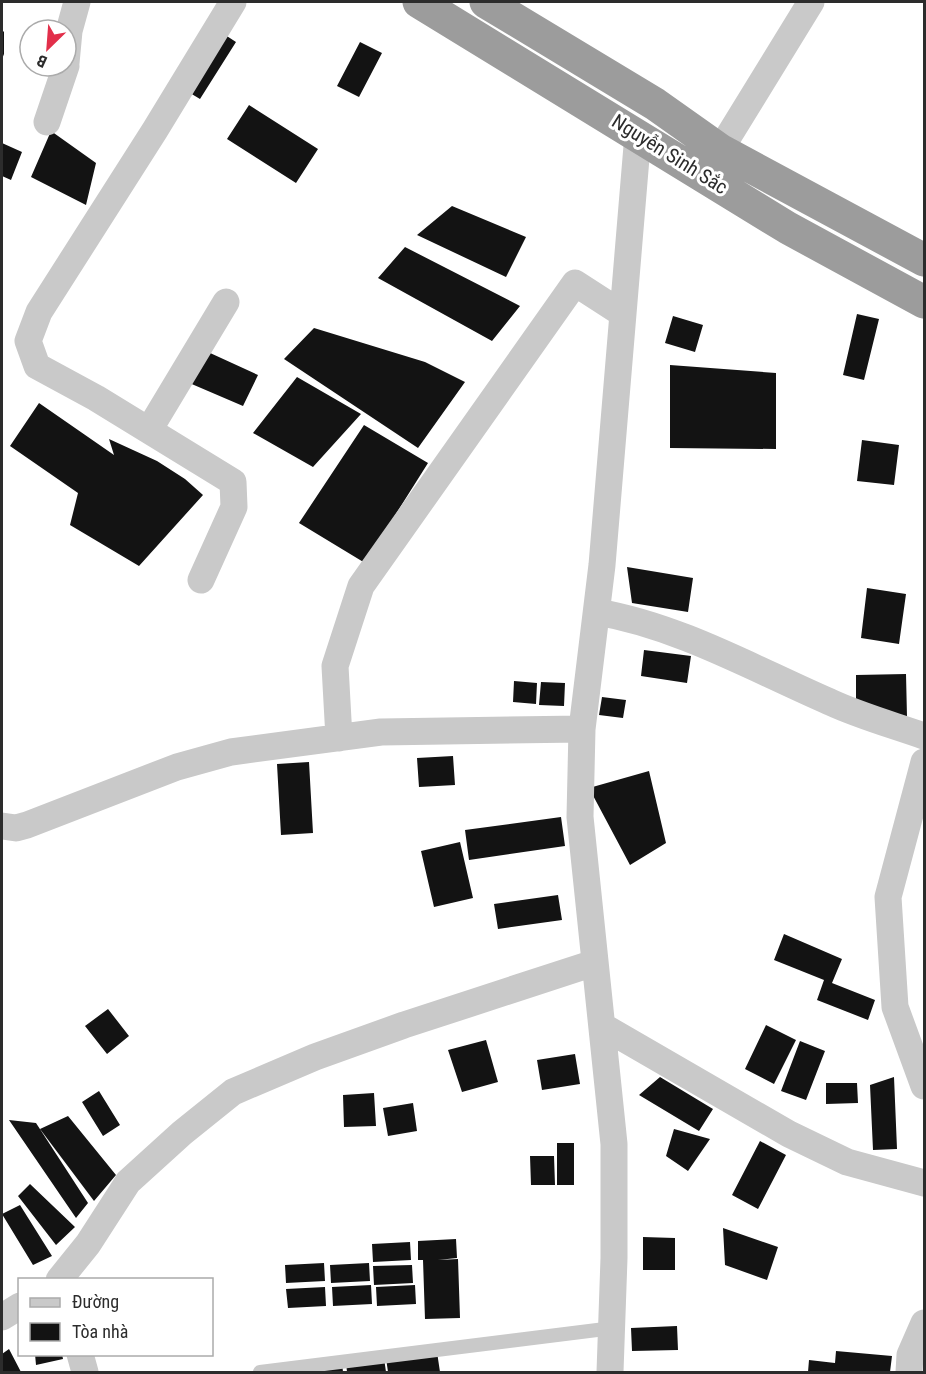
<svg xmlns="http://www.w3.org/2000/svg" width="926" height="1374" viewBox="0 0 926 1374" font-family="'Roboto Condensed',sans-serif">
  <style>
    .building { fill: #131313 }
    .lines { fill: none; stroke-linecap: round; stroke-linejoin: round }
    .service { stroke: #c9c9c9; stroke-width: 14 }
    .minor { stroke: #c9c9c9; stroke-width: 27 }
    .trunk { stroke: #9c9c9c; stroke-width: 33 }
    .labels { text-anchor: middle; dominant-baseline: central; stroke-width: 6; stroke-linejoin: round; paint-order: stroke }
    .street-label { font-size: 20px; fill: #2c2c2c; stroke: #fff }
  </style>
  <rect width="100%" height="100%" fill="#fff"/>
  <path class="building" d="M216 29 236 42 200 99 180 87Z
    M2 30 4 32V54L2 59Z
    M360 42 382 53 359 97 337 86Z
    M249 105 318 149 296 183 227 139Z
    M51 131 96 163 86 205 31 177Z
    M2 143 22 152 11 180 2 176Z
    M452 206 526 237 506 277 417 235Z
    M405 247 520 306 492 341 378 278Z
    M857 314 879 319 864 380 843 375Z
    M673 316 703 325 695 352 665 343Z
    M314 328 425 362 465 382 418 448 284 359Z
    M197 347 258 375 243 406 173 376Z
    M670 365 776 373V449L670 448Z
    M297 377 361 414 313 467 253 433Z
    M39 403 114 455 109 439 157 461 185 479 203 495 139 566 70 525 78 493 10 446Z
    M364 425 428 463 365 563 299 523Z
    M862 440 899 445 894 485 857 481Z
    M627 567 693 578 688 612 632 603Z
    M867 588 906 594 899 644 861 638Z
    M644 650 691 656 687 683 641 676Z
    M906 674 907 717 856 703V675Z
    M514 681 537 683 536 704 513 702Z
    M541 682 565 683 564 706 539 705Z
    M602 697 626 700 623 718 599 715Z
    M453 756 455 785 419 787 417 758Z
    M309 762 313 833 281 835 277 764Z
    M649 771 666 843 630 865 589 788Z
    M561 817 565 846 469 860 465 830Z
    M460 842 473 898 434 907 421 851Z
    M558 895 562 920 498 929 494 904Z
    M784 934 842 959 832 983 875 1000 868 1020 817 1000 824 980 774 960Z
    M108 1009 129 1036 107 1054 85 1026Z
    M766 1025 796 1040 774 1084 745 1069Z
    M486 1040 498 1082 462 1092 448 1050Z
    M800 1041 825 1051 806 1100 781 1091Z
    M575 1054 580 1084 542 1090 537 1060Z
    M660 1077 713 1109 699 1131 639 1095Z
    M894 1077 897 1149 873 1150 870 1085Z
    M826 1083H857L858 1103 826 1104Z
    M99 1091 120 1125 103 1136 82 1102Z
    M374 1093 376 1126 344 1127 343 1095Z
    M413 1103 417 1131 388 1136 383 1108Z
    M68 1116 116 1175 94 1201 40 1129Z
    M9 1120 36 1123 88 1203 76 1218Z
    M674 1129 710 1139 688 1171 666 1156Z
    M760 1141 786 1155 758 1209 732 1195Z
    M557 1143H574V1185H557Z
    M530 1156H554L555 1185H531Z
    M30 1184 75 1227 56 1245 18 1196Z
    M20 1205 52 1256 33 1265 2 1214Z
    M723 1228 778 1247 767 1280 725 1265Z
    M643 1237 675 1238V1270H643Z
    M456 1239 457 1258 438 1260 458 1259 460 1318 425 1319 423 1260H418V1241Z
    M410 1242 411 1260 373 1262 372 1244Z
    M324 1263 325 1281 286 1283 285 1265Z
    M369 1263 370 1281 331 1283 330 1265Z
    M412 1265 413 1283 374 1285 373 1266Z
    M371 1285 372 1304 333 1306 332 1287Z
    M415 1285 416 1304 377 1306 376 1287Z
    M325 1287 326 1306 288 1308 286 1289Z
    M677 1326 678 1350 632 1351 631 1328Z
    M9 1349 21 1372H2V1354Z
    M836 1351 892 1356 890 1372H808L809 1360 835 1363Z
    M437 1352 440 1372H388L386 1358Z
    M35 1354H62L63 1359 36 1365Z
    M384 1358 386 1372H347L346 1363Z
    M342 1363 343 1372H306Z"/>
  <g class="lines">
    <path class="service" d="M260 1372 613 1328"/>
    <path class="minor" d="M66 63 69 31 77 2
      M47 122 66 66
      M720 150 811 2
      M149 430 226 302
      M201 580 234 507 233 482 96 398 37 366 28 341 39 312 155 130 233 2
      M597 612C679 626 754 669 830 702 860 716 893 725 924 736
      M339 738 335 666 361 586 575 283 623 314
      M924 762 888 897 895 1007 924 1086
      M2 826 16 828 27 825 177 767 231 752 381 732 582 729
      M604 1027 789 1134 847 1162 924 1183
      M59 1280 88 1244 128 1182 182 1133 233 1092 315 1057 404 1025 594 963
      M2 1317 20 1306
      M80 1354 85 1372
      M610 1372 614 1258V1144L580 817 582 729 602 565 638 134
      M909 1372 910 1355 924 1323"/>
    <path class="trunk" d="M419 2 788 228 924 302
      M486 2 655 104 720 150 924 260"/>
  </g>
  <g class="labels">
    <g class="street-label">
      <text transform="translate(670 154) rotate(32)">Nguyễn Sinh Sắc</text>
    </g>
  </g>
  <rect width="926" height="1374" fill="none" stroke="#2c2c2c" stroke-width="6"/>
  <rect x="18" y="1278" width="195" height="78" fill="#ffffff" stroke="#ababab" stroke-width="1.5"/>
  <rect x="30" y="1298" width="30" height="9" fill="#c9c9c9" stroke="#ababab" stroke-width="1.5"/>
  <text x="72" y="1308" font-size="18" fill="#2c2c2c">Đường</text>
  <rect x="30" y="1323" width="30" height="18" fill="#131313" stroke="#ababab" stroke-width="1.5"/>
  <text x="72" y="1338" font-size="18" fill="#2c2c2c">Tòa nhà</text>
  <g transform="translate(48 48) rotate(205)"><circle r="28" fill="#ffffff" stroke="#ababab" stroke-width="1.5"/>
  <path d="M0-4.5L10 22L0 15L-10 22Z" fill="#e22f4a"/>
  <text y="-9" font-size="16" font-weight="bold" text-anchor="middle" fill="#2c2c2c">B</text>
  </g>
</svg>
